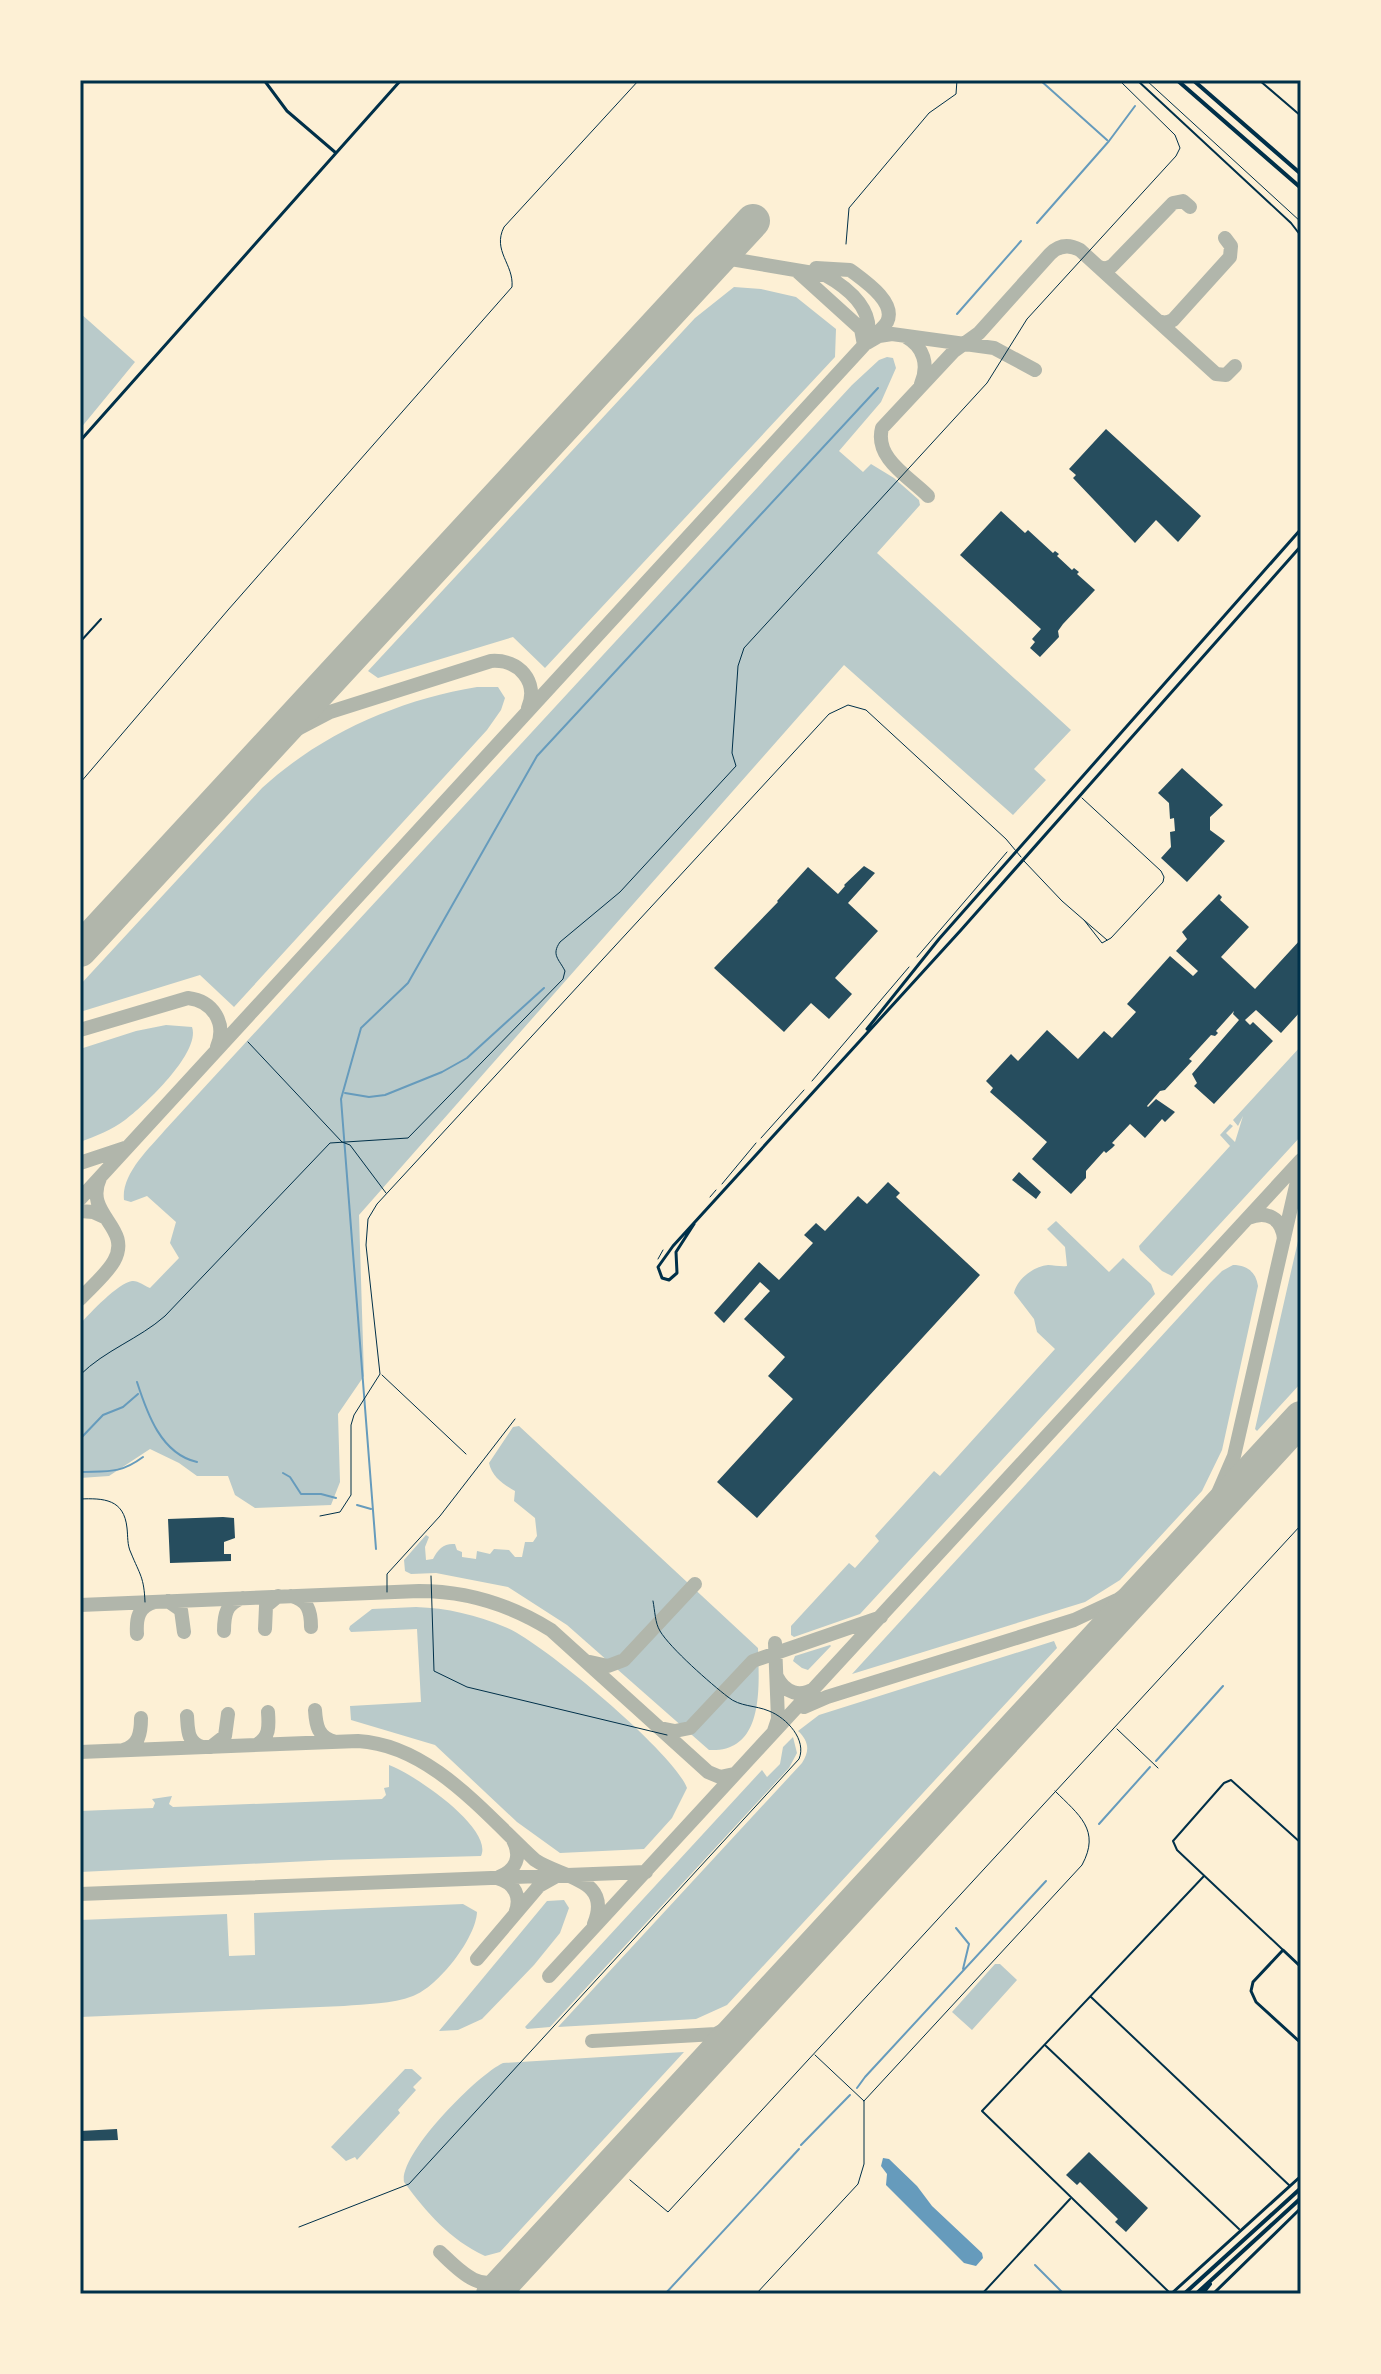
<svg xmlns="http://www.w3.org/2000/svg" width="1381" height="2374" viewBox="0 0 1381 2374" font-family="Lato,sans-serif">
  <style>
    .green { fill: #b9caca }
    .water { fill: #669bbc }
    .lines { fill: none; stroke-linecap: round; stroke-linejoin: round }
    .stream { stroke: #669bbc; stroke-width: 2 }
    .taxiway { stroke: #b1b6ab; stroke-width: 14 }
    .runway { stroke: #b1b6ab; stroke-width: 34 }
    .building { fill: #264d5e }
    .path { stroke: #003049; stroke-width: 1 }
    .service { stroke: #003049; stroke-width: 1 }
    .minor { stroke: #003049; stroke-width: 2 }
    .tertiary { stroke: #003049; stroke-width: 3 }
    .secondary { stroke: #003049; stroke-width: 3 }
    .motorway { stroke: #003049; stroke-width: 4 }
    .neatline { fill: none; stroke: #003049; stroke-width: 3 }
  </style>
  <rect width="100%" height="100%" fill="#fdf0d5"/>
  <path class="green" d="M734 287 761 289 796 297 836 329 835 357 545 668 513 637 378 678 368 671 695 318Z
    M80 313 135 362 80 429Z
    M887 357 893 358 896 368 881 402 839 451 863 472 871 464 894 478 919 500 920 505 877 553 1071 730 1034 769 1046 780 1013 815 844 665 359 1215 364 1376 338 1414 340 1482 331 1505 255 1508 235 1495 228 1476H197L179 1463 150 1449 109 1476 80 1478V1324C90 1313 118 1283 132 1281 137 1280 145 1286 150 1288L179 1258 170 1243 176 1222 147 1196 131 1202 124 1200C121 1174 149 1149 165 1130L852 385 879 360Z
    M477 687H498L505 698 501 710 487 730 234 1007 200 975 80 1012V985L262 788C321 734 398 700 477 687Z
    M166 1025 192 1027C201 1052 145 1105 125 1120 112 1130 96 1136 80 1142V1049L136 1031Z
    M1301 1046V1136L1172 1276 1162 1271 1140 1250 1139 1246 1230 1146 1220 1135 1230 1124 1233 1126 1226 1133 1235 1142 1243 1116 1238 1126 1233 1120Z
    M1056 1221 1109 1272 1123 1258 1151 1284 1155 1294 860 1614 794 1637 791 1635V1626L849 1563 855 1568 879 1541 875 1536 934 1471 940 1476 1055 1349 1037 1332 1034 1319 1014 1293C1017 1279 1034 1266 1048 1265 1054 1265 1061 1267 1067 1266L1065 1247 1047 1229Z
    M1301 1228V1383L1257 1431 1255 1429Z
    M1233 1265C1247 1265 1256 1272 1258 1286L1222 1450 1202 1491 1120 1580 1085 1602 852 1674 1211 1282 1222 1271Z
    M519 1426 758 1648C759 1686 765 1753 709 1750L567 1625 508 1587 436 1573 411 1574 405 1571 404 1560 426 1535 429 1537 425 1547 426 1560 433 1559C438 1549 444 1543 455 1544L457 1550 462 1552V1557L476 1559 477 1551 490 1554 494 1549 509 1550 515 1557H522L525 1542H533L537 1536 535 1518 514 1501 515 1491C503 1484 492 1477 489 1463L513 1427Z
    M416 1607C447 1608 477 1615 505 1627 541 1641 674 1753 687 1788L672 1818 644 1849 560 1853 517 1822 435 1745 351 1720 350 1706 421 1702 417 1629 351 1632 349 1629 350 1626 372 1609Z
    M1054 1641 1057 1648 727 2005 696 2019 558 2027 802 1763C810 1751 809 1741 798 1731L819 1715Z
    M830 1645 831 1646 808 1670 802 1668 793 1661 795 1656Z
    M793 1737 797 1753 789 1768 550 2027 527 2029 525 2027 762 1770 767 1777 780 1764 783 1747Z
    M389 1765C412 1773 494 1828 481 1856L330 1860 80 1872V1811L153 1808 155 1803 152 1799 172 1796 169 1804 173 1807 382 1799 386 1795 384 1788 389 1787Z
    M564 1900 569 1908 560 1933 534 1965 482 2019 458 2030 439 2031 547 1901Z
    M463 1904 477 1912C476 1938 438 1987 413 1996 392 2004 366 2004 344 2006L80 2017V1920L227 1914 229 1956 255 1955 254 1913Z
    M995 1964H1000L1017 1980 972 2030 952 2012Z
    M684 2052 500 2252 485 2256C449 2239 427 2213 404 2182 399 2154 477 2075 503 2063Z
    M405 2069H412L422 2078 413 2087 416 2090 398 2110 400 2113 357 2160 355 2157 346 2161 331 2147Z"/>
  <path class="water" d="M883 2158 889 2159 917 2186 932 2206 982 2253 983 2258 976 2266 964 2263 886 2185 887 2174 881 2166Z"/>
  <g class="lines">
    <path class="stream" d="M1040 80 1107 140
      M1037 223 1109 141 1135 106
      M957 314 1021 241
      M345 1093 369 1097 385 1095 442 1072 467 1058 544 988
      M137 1382C147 1413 161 1454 197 1462
      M80 1439 103 1415 123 1407 138 1394
      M80 1472C108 1471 120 1474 143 1457
      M283 1473 290 1477 301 1494H321L336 1498
      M357 1505 371 1509
      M376 1549 341 1099 361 1028 408 983 537 756 878 388
      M1156 1761 1223 1686
      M1099 1824 1150 1767
      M956 1928 969 1944 963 1969
      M857 2088 865 2077 1046 1881
      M801 2145 850 2095
      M1035 2265 1064 2294
      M665 2294 799 2149"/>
    <path class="taxiway" d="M1099 267 1105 269 1112 266 1173 203 1183 201 1190 207
      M816 268 850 270C863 280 897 302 887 322 884 327 878 332 873 337
      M797 271 861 329 864 345
      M1158 321 1166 323 1173 320 1230 257 1231 246 1225 238
      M906 337C924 347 929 365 921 384
      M867 343 879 336 892 334 994 348 1035 370
      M928 496C909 477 874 458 882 428L954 351 979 333 1050 254C1059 245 1069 244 1080 250L1216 374 1226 375 1235 366
      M254 762 286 735 330 712 491 661C519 659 539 682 528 708
      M80 1030 188 998C213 1001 227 1023 217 1047
      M80 1163 125 1148
      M80 1199 866 343C877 312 850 289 825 275L731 259 716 263 707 271
      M80 1211 93 1212 104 1217
      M1248 1218C1267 1210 1282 1218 1284 1239
      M80 1299C91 1287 106 1275 114 1261 133 1227 83 1215 100 1178
      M291 1596C308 1600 311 1611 311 1627
      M168 1601 181 1610 184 1632
      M80 1605 419 1591C467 1591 511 1605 551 1630L708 1772 720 1777 734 1774
      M265 1629 266 1606 278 1596
      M224 1631C224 1615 226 1603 243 1598
      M137 1634C136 1619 138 1606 155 1602
      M590 1662 608 1666 624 1660 695 1584
      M777 1677C785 1693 800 1698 815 1688
      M804 1707 827 1697 1074 1620 1119 1599 1150 1577 1189 1537 1215 1500 1234 1456 1301 1164
      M315 1710C316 1726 318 1737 335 1742
      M187 1716C188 1730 187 1742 202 1747
      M660 1728 675 1731 690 1728 753 1661 881 1617
      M774 1731 778 1719 775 1643
      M256 1745C270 1738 269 1726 268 1712
      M211 1747 225 1736 228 1714
      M123 1750C139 1746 141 1733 141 1718
      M80 1752 358 1741C430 1745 484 1813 535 1860 561 1878 613 1878 594 1924
      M499 1877C516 1870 522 1857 513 1840
      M497 1878C515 1883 522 1897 515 1914
      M80 1894 646 1872
      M477 1959 539 1886 555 1877
      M549 1976 1301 1160
      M592 2041 716 2034 748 2017
      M440 2252C458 2269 481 2296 508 2276 513 2272 517 2266 523 2262"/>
    <path class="runway" d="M80 950 753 221
      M493 2294 1301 1418"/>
  </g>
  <path class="building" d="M1106 429 1201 516 1178 542 1156 520 1135 543 1073 478 1076 475 1069 469Z
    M1001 511 1025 533 1028 530 1053 553 1055 551 1059 554 1057 556 1072 570 1074 568 1079 572 1077 574 1095 590 1063 624 1058 631 1059 637 1040 657 1030 648 1035 642 1032 639 1041 629 960 555Z
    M1182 768 1223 805 1210 817V830L1225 841 1187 882 1161 858 1171 847 1170 832 1175 831 1174 818 1170 819 1169 803 1158 793Z
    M864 866 875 873 848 903 878 931 835 978 852 994 829 1019 811 1003 784 1032 714 968 778 902 777 901 808 867 838 894 845 886 844 885Z
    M1219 894 1222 897 1220 900 1249 927 1221 957 1255 989 1301 939V1011L1281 1033 1256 1010 1245 1020 1250 1025 1253 1022 1273 1041 1214 1104 1194 1086 1197 1083 1192 1074 1239 1020 1233 1014 1234 1011 1216 1031 1218 1033 1215 1036 1211 1035 1189 1059 1192 1061 1165 1090 1160 1091 1147 1106 1148 1107 1156 1099 1175 1112 1165 1122 1162 1119 1145 1138 1130 1124 1112 1143 1115 1145 1112 1148 1106 1153 1104 1151 1086 1171V1178L1071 1194 1032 1159 1047 1142 990 1092 993 1088 986 1081 1011 1054 1018 1061 1047 1030 1078 1059 1104 1031 1112 1038 1136 1012 1127 1004 1170 956 1193 976 1198 971 1176 951 1187 939 1182 932Z
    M1019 1172 1041 1192 1036 1199 1012 1180Z
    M888 1182 900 1193 896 1197 980 1275 757 1518 717 1482 793 1399 768 1376 785 1357 744 1319 770 1291 760 1282 724 1323 714 1313 759 1262 779 1280 813 1243 804 1235 816 1223 825 1231 858 1196 867 1204Z
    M223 1517 234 1518 235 1538 224 1542V1554H231V1561L170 1563 168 1519Z
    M117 2129 118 2140 80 2141V2131Z
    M1089 2152 1148 2208 1126 2232 1115 2222 1118 2219 1080 2182 1077 2185 1066 2175Z"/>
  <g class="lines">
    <path class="path" d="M1146 80 1301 222
      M917 957 1007 852
      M812 1081 909 967
      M761 1138 804 1090
      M722 1184 756 1143
      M710 1197 716 1190
      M658 1259 663 1250"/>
    <path class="service" d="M846 244 849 208 929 113 956 94 957 80
      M80 783 228 610 512 287C514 264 492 251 504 227L639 80
      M1082 798 1161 871 1164 877 1163 882 1111 938 1102 943 1084 920
      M1024 861 1062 901 1107 940
      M248 1042 342 1142 350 1145 386 1193
      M80 1375C105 1350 139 1339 165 1316L330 1143 408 1138 563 979 565 971C559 959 551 955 560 942L620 892 736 766 732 753 738 666 744 648 987 383 1027 319 1176 156 1180 148 1175 135 1119 80
      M382 1375 466 1454
      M80 1499C104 1498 124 1499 127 1528 128 1536 127 1545 131 1553 140 1575 144 1577 145 1602
      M320 1516 340 1512 351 1495V1425L354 1415 380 1374 366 1245 368 1219 377 1204 829 714 848 705 866 710 1006 839 1021 857
      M431 1576 434 1671 467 1687 667 1735
      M387 1592V1574L440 1516 515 1419
      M1117 1729 1158 1768
      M864 2101 1082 1865C1101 1830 1079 1815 1055 1791
      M630 2180 668 2212 1301 1525
      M299 2227 409 2184 799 1759C807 1740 787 1718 769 1711 755 1705 740 1707 728 1697 711 1684 670 1648 660 1631 655 1623 655 1611 653 1601
      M756 2294 858 2184 864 2164V2101L815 2055"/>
    <path class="minor" d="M1137 80 1291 223 1301 236
      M1259 80 1301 116
      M80 642 101 619
      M1282 1949 1177 1850 1173 1841 1224 1783 1231 1780 1301 1843
      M1091 1997 1290 2186
      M1046 2046 1239 2229
      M982 2294 1070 2199
      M1171 2294 982 2111 1204 1876"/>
    <path class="tertiary" d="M264 80 287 111 336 153
      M80 441 401 80
      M867 1029 939 939 1301 529
      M694 1224 676 1252 677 1273 669 1280 662 1278 658 1267 673 1246 961 930 1301 546
      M1301 1967 1283 1950 1253 1982 1251 1991 1256 2002 1301 2043"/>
    <path class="secondary" d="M1171 2294 1301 2176
      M1213 2294 1301 2208"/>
    <path class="motorway" d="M1177 80 1301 188
      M1193 80 1301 174
      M1184 2294 1301 2188
      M1196 2294 1301 2198
      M1202 2294 1210 2284"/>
  </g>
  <rect width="1381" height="2374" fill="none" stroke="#fdf0d5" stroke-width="164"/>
  <rect x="82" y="82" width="1217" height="2210" class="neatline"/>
</svg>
